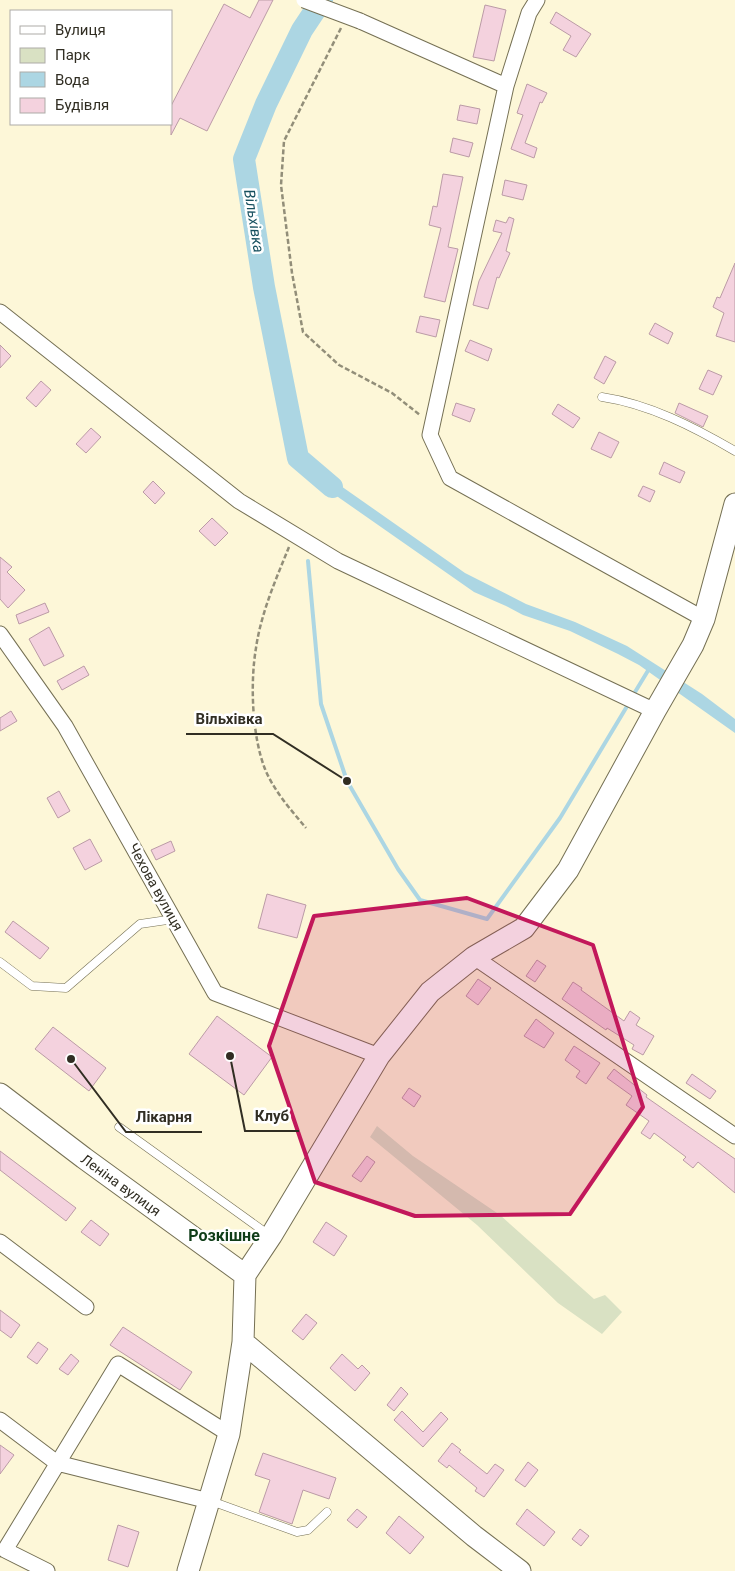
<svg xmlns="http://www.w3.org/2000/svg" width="735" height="1571" viewBox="0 0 735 1571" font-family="Roboto,sans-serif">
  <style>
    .green { fill: #d9e1c3 }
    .water { fill: #acd6e3 }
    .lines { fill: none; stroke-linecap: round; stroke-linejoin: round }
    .stream { stroke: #acd6e3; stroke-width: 4 }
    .river { stroke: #acd6e3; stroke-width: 22 }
    .building { fill: #f4d2de; stroke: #bb9ba6 }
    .lane-casing { stroke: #757054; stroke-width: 9 }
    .street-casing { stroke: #757054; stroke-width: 17 }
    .secondary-casing { stroke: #757054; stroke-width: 23 }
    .path { stroke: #928e79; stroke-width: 2.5; stroke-dasharray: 5 2.5; stroke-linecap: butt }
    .lane { stroke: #fff; stroke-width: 8 }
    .street { stroke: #fff; stroke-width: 15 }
    .secondary { stroke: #fff; stroke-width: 21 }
    .street-bridge-casing { stroke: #757054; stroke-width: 17; stroke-linecap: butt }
    .street-bridge { stroke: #fff; stroke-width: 15 }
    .marked { fill: #c2185b; fill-opacity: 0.2; stroke: #c2185b; stroke-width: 4; stroke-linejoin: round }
    .labels { text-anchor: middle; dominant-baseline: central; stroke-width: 5; stroke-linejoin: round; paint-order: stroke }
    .street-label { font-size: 14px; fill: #312e23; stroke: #fff }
    .water-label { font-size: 15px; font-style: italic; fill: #17505f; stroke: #fff }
    .quarter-label { font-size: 16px; font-weight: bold; fill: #0f3d18; stroke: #fff }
    .leader { fill: none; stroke: #312e23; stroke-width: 2 }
    .callout-dot { fill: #312e23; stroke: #fff; stroke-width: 2 }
    .callout-label { font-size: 15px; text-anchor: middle; font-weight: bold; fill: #312e23; stroke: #fff; stroke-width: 5; stroke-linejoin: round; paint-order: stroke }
  </style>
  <rect width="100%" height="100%" fill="#fdf7d8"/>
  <path class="green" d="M377 1126 413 1156 500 1215 594 1299 605 1295 622 1312 602 1334 558 1303 477 1225 370 1137Z"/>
  <path class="water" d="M311 465 465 573 526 604 575 622 627 646 702 694 735 719V733L639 665 618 654 570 631 523 615 506 606 474 592 318 483 304 470Z"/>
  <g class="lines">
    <path class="stream" d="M308 561 321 704 347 781 398 869 420 900 487 919 560 818 629 703
      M632 697 649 669"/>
    <path class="river" d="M322 0 302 30 266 104 244 159 264 287 298 458 332 487"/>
  </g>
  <path class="building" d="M259 0H273L207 131 180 118 171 135V106L224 4 250 18Z
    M485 5 506 10 494 61 473 57Z
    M556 12 591 34 576 57 563 50 571 36 550 23Z
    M527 84 547 93 542 103 540 102 525 143 537 148 534 158 511 149 523 115 517 113Z
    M460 105 480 109 477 124 457 120Z
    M453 138 473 143 469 157 450 152Z
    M443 174 463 177 448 247 458 249 445 302 424 297 441 228 429 225 433 206 437 207Z
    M505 180 527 185 523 200 502 195Z
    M509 217 514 219 506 251 510 253 499 278 497 277 488 309 473 305 479 281 502 233 493 231 496 220 506 223Z
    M735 263V342L716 336 724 313 713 307 717 297 720 298Z
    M420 316 440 320 436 337 416 332Z
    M655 323 673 333 668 344 649 334Z
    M470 340 492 349 488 361 465 351Z
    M0 345 11 356 0 368Z
    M605 356 616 362 604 384 594 378Z
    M708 370 722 376 713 395 699 389Z
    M41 381 51 390 36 407 26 398Z
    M456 403 475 409 470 422 452 415Z
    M679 403 708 416 703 427 675 413Z
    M558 404 580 418 573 428 552 414Z
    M91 428 101 437 86 453 76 444Z
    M599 432 619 442 611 458 591 449Z
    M664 462 685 472 680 483 659 474Z
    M153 481 165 493 155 504 143 492Z
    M643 486 655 491 650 502 638 496Z
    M212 518 228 533 215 546 199 531Z
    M0 557 12 567 7 572 25 590 8 608 0 599Z
    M45 603 49 612 19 624 16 615Z
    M49 627 64 656 44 666 29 639Z
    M84 666 89 675 62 690 57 681Z
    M11 711 17 721 0 731V718Z
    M59 791 70 811 58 818 47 798Z
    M90 839 102 861 85 870 73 848Z
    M171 841 175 851 156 860 151 850Z
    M267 894 306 905 297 938 258 928Z
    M13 921 49 948 40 959 5 932Z
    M537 960 546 966 535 982 526 976Z
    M478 979 491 988 478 1005 466 996Z
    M573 982 582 988 581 990 624 1021 630 1011 640 1018 636 1025 654 1036 643 1055 632 1049 634 1045 607 1028 606 1030 562 999Z
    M217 1016 272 1057 244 1095 189 1054Z
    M536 1019 554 1033 544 1048 524 1036Z
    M53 1027 106 1068 89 1091 35 1049Z
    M574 1046 600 1063 586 1084 576 1077 580 1071 565 1060Z
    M614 1069 647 1095 646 1097 735 1159V1193L698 1162 693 1168 683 1160 686 1157 654 1133 650 1139 641 1133 649 1121 626 1105 632 1096 607 1078Z
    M692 1074 716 1091 710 1099 686 1083Z
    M409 1088 421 1096 414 1107 402 1098Z
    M0 1151 76 1208 66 1221 0 1170Z
    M367 1156 375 1162 361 1182 352 1176Z
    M91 1220 109 1234 100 1246 81 1232Z
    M326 1222 347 1236 334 1256 313 1242Z
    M0 1310 20 1325 11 1338 0 1330Z
    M306 1314 317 1323 303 1340 292 1331Z
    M123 1327 192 1372 180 1390 110 1345Z
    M38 1342 48 1349 37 1364 27 1357Z
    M71 1354 79 1361 68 1375 59 1369Z
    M342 1354 358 1369 362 1365 370 1373 355 1391 330 1368Z
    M401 1387 408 1394 394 1411 387 1405Z
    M402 1411 423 1432 441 1412 448 1419 423 1447 394 1420Z
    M452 1443 461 1450 459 1452 487 1474 495 1464 504 1470 484 1497 475 1491 477 1488 449 1465 447 1468 438 1461Z
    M0 1445 14 1455 0 1474Z
    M263 1453 336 1478 329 1499 303 1490 292 1524 259 1512 270 1480 255 1475Z
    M528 1462 538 1470 525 1487 515 1480Z
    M357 1509 367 1517 357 1528 347 1520Z
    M527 1509 555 1532 544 1546 516 1524Z
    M399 1516 424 1537 410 1554 386 1533Z
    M118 1525 139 1532 128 1567 108 1560Z
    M580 1529 589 1536 581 1546 572 1539Z"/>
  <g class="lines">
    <defs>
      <path id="lane" d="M602 397C649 404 694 427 735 451
        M0 962 32 986 66 988 140 924 174 919
        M119 1127 269 1235
        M211 1501 297 1532 308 1530 327 1512"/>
      <path id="street" d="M537 0 529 13 506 86 430 435 450 478 704 619
        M360 21 506 86
        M0 312 239 501 338 561 655 711
        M0 634 65 726 215 993 379 1056
        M474 957 735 1136
        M0 1242 86 1307
        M0 1420 57 1463 209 1501
        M47 1571 5 1550 118 1364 229 1434"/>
      <path id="secondary" d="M0 1094 84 1158 245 1275
        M243 1342 474 1536 520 1571
        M188 1571 229 1434 243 1342 245 1275 271 1236 379 1056 430 992 474 957 524 928 568 870 655 711 693 645 704 619 735 504"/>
    </defs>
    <use href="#lane" class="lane-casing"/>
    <use href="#street" class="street-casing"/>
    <use href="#secondary" class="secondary-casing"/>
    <path class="path" d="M341 28 284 141 281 185 292 273 303 332 339 365 392 393 420 415
      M289 547C276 579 261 613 256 648 250 683 252 736 265 769 274 791 291 810 306 828"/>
    <use href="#lane" class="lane"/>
    <use href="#street" class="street"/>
    <use href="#secondary" class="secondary"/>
    <defs>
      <path id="street-bridge" d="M304 0 360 21"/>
    </defs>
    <use href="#street-bridge" class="street-bridge-casing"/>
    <use href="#street-bridge" class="street-bridge"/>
  </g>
  <path class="marked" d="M467 898 593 945 643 1107 570 1214 415 1216 315 1182 269 1046 314 916Z"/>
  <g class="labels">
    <g class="street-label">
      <text transform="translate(156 887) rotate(61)">Чехова вулиця</text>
      <text transform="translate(121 1185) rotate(36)">Леніна вулиця</text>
    </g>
    <g class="water-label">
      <text transform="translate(254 221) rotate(81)">Вільхівка</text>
    </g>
    <g class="quarter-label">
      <text x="224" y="1235">Розкішне</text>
    </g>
  </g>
  <path class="leader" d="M347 781L273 734H186M230 1056L245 1131H299M71 1059L126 1132H202"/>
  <g class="callout-dot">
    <circle cx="347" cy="781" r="5"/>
    <circle cx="230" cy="1056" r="5"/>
    <circle cx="71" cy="1059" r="5"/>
  </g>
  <g class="callout-label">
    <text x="229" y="724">Вільхівка</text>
    <text x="272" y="1121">Клуб</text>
    <text x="164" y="1122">Лікарня</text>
  </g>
  <rect x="10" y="10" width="162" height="115" fill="#ffffff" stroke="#adaba7"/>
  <rect x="20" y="26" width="25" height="8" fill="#ffffff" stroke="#adaba7"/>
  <text x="55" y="35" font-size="15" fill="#312e23">Вулиця</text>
  <rect x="20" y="48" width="25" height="15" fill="#d9e1c3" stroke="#adaba7"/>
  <text x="55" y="60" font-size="15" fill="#312e23">Парк</text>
  <rect x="20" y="72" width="25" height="15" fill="#acd6e3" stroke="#adaba7"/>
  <text x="55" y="85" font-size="15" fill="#312e23">Вода</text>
  <rect x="20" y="98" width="25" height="15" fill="#f4d2de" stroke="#adaba7"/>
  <text x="55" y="110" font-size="15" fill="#312e23">Будівля</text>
</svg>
